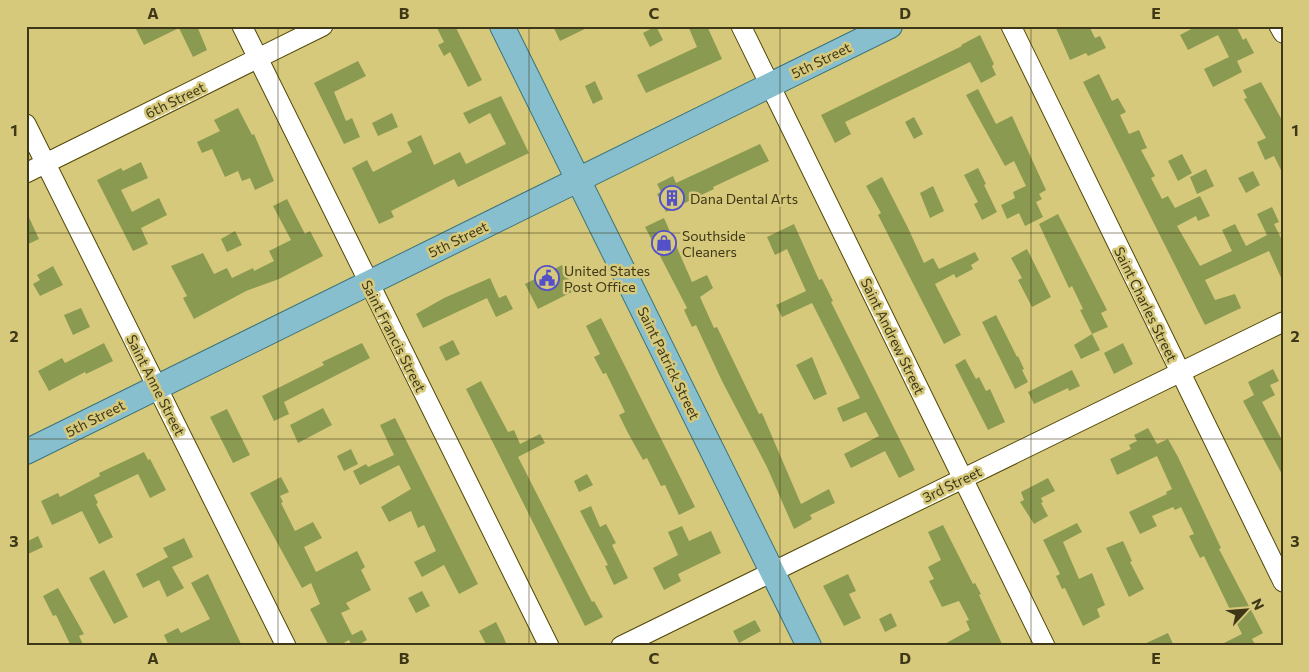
<svg xmlns="http://www.w3.org/2000/svg" width="1309" height="672" viewBox="0 0 1309 672" font-family="Commissioner,sans-serif">
  <style>
    .building { fill: #8a9a51 }
    .lines { fill: none; stroke-linecap: round; stroke-linejoin: round }
    .minor-casing { stroke: #514706; stroke-width: 21 }
    .major-casing { stroke: #3b7479; stroke-width: 26 }
    .minor { stroke: #fff; stroke-width: 19 }
    .major { stroke: #88bfce; stroke-width: 24 }
    .grid { fill: none; stroke: #3e3818; stroke-width: 1; stroke-opacity: 0.55 }
    .labels { text-anchor: middle; dominant-baseline: central; stroke-width: 5; stroke-linejoin: round; paint-order: stroke }
    .street-label { font-size: 14px; fill: #3e3818; stroke: #d7c97c }
    .poi-label { font-size: 14px; fill: #3e3818; stroke: #d7c97c; text-anchor: start }
    .neatline { fill: none; stroke: #3e3818; stroke-width: 2 }
    .grid-label { font-size: 16px; text-anchor: middle; font-weight: bold; fill: #3e3818 }
  </style>
  <rect width="100%" height="100%" fill="#d7c97c"/>
  <path class="building" d="M143 26H197L207 50 193 57 179 28 144 45 136 29Z
    M436 26H455L482 80 468 87 450 52 444 56 438 45 444 42Z
    M553 26H591L560 41Z
    M656 26 663 40 650 47 643 33Z
    M688 26H707L722 59 646 93 637 75 697 47Z
    M1055 26H1089L1095 38 1100 36 1106 48 1088 56 1086 53 1070 60Z
    M1197 26H1236L1243 40 1246 38 1254 53 1237 61 1242 72 1213 87 1204 69 1229 57 1218 35 1188 50 1180 35Z
    M980 35 994 64 992 66 996 75 981 83 970 62 845 122 851 134 835 143 821 115 962 46 961 45Z
    M358 61 366 76 334 92 346 121 352 118 360 137 344 144 314 83Z
    M1099 74 1112 101 1118 98 1126 112 1120 115 1129 134 1139 130 1147 148 1141 150 1155 176 1151 178 1162 199 1168 196 1175 208 1200 196 1210 216 1198 221 1196 216 1177 226 1200 266 1232 251 1222 230 1235 224 1246 246 1267 235 1257 214 1272 207 1279 222 1274 224 1283 242V282L1269 251 1205 280 1215 300 1235 294 1241 308 1205 325 1083 82Z
    M595 81 603 99 593 104 585 86Z
    M1261 82 1283 122V174L1274 156 1265 160 1257 142 1266 138 1244 99 1247 98 1243 90Z
    M978 89 996 124 1012 116 1046 190 1039 194 1042 199 1036 202 1043 217 1025 226 1019 213 1007 219 1001 205 1015 198 1013 192 1026 186 1014 161 1005 166 966 95Z
    M501 96 529 153 458 187 454 179 391 211 394 217 379 224 352 168 367 160 373 172 412 152 407 142 421 135 434 165 460 152 466 164 506 144 490 113 469 124 463 113Z
    M238 108 252 135 254 134 274 181 255 190 250 178 242 181 238 171 225 177 212 149 202 153 197 142 220 131 214 120Z
    M392 113 398 127 378 136 372 123Z
    M914 117 923 134 914 139 905 122Z
    M760 144 769 161 713 187 714 189 666 212 657 194 661 192 657 184 673 176 676 183Z
    M1182 154 1192 173 1178 181 1168 161Z
    M141 162 148 178 121 190 132 212 159 198 167 215 141 228 148 244 133 251 97 180 121 168 123 171Z
    M978 168 986 184 984 185 997 212 982 220 974 204 978 202 964 175Z
    M1206 169 1214 186 1197 194 1190 177Z
    M1253 171 1260 185 1246 193 1238 178Z
    M882 177 908 228 924 263 933 258 939 269 975 252 979 260 971 265 973 269 956 278 954 274 935 284 961 335 944 344 878 215 881 213 866 186Z
    M933 186 944 211 930 218 920 193Z
    M287 199 305 234 310 231 323 256 279 279 246 291 194 319 183 298 187 296 171 266 203 253 214 274 227 268 232 278 253 268 254 271 274 261 269 251 291 240 273 206Z
    M26 211 39 239 26 245Z
    M1058 214 1107 310 1101 313 1108 327 1092 334 1080 310 1083 309 1072 286 1069 288 1039 224Z
    M664 218 692 282 707 275 713 288 700 297 714 328 717 327 759 414 762 413 801 504 829 489 835 503 810 515 812 519 794 529 767 467 722 381 696 325 692 327 684 310 687 308 645 227Z
    M794 224 819 280 822 279 833 301 831 302 915 470 899 478 885 451 851 468 844 454 879 436 866 412 843 422 837 408 860 398 812 303 782 317 776 305 806 291 787 249 775 255 767 237Z
    M235 231 242 245 227 252 221 239Z
    M1027 249 1051 297 1032 307 1018 280 1022 278 1011 258Z
    M562 265 574 291 538 309 525 284Z
    M53 266 63 285 40 296 33 284 40 280 37 275Z
    M490 278 499 298 506 295 513 309 496 317 487 298 423 328 416 314 444 298Z
    M81 308 90 327 73 335 64 315Z
    M996 315 1017 357 1018 356 1024 369 1022 370 1028 382 1015 389 982 322Z
    M601 318 695 507 679 515 665 485 661 486 647 458 643 460 628 433 619 415 625 412 606 373 603 374 594 357 600 354 586 326Z
    M1092 334 1100 350 1081 359 1074 345Z
    M453 340 460 354 446 361 439 347Z
    M104 343 113 361 86 374 85 372 49 391 38 371 62 358 65 363Z
    M362 343 370 358 284 402 289 414 274 421 262 396 324 365 322 362Z
    M1123 343 1133 364 1114 374 1104 353Z
    M812 357 827 394 814 400 796 365Z
    M965 359 976 379 979 377 986 391 990 389 1005 422 988 430 955 365Z
    M1273 369 1279 381 1270 385 1275 395 1262 402 1283 442V476L1243 401 1254 395 1248 382Z
    M1072 370 1080 386 1069 391 1068 388 1034 404 1028 392Z
    M481 381 508 432 514 430 520 444 540 434 545 443 518 457 592 602 594 601 603 617 585 626 466 389Z
    M323 408 332 425 298 443 290 425Z
    M227 409 250 455 233 463 210 417Z
    M395 418 478 584 459 594 444 565 422 577 414 562 436 551 424 525 418 528 411 511 389 522 381 507 411 489 399 465 360 485 353 471 366 464 368 467 394 455 380 425Z
    M1148 428 1157 444 1168 439 1178 457 1221 548 1219 549 1263 633 1252 639 1256 646H1218L1242 634 1204 556 1200 558 1189 536 1194 534 1181 507 1175 510 1173 507 1152 516 1157 526 1140 534 1129 512 1167 494 1166 492 1172 489 1157 456 1117 475 1110 459 1131 449 1129 445 1137 441 1134 435Z
    M351 449 358 464 344 471 337 456Z
    M144 452 148 460 150 459 166 490 150 498 138 474 94 495 98 503 96 504 113 537 99 544 82 511 52 525 41 501 58 493 60 497 100 476 99 473Z
    M587 474 593 485 579 492 574 481Z
    M281 477 289 492 280 496 283 502 281 503 295 531 313 522 322 538 304 547 316 572 357 551 365 567 361 570 371 590 346 603 350 609 341 613 352 635 362 630 367 640 356 646H352L349 640 338 646H329L310 609 320 604 311 583 302 588 250 493Z
    M1048 478 1055 491 1041 498 1043 502 1041 503 1048 516 1034 524 1020 502 1024 500 1021 492Z
    M591 506 600 527 606 524 616 543 612 545 628 578 614 585 605 566 608 565 580 511Z
    M1077 523 1082 532 1063 542 1079 579 1092 573 1105 605 1097 609 1100 617 1083 626 1065 588 1062 589 1056 576 1060 574 1043 540Z
    M943 525 973 584 975 583 981 594 979 595 1003 646H941L970 630 966 621 969 620 959 601 942 607 929 581 934 579 928 567 941 560 928 532Z
    M682 526 689 541 711 531 721 553 678 574 681 581 664 590 653 568 678 555 668 532Z
    M38 536 43 547 26 555V542Z
    M184 538 193 557 172 567 184 588 167 597 159 580 143 588 136 574 168 557 163 548Z
    M1123 541 1132 561 1130 562 1144 589 1129 597 1106 548Z
    M104 570 128 617 114 624 89 578Z
    M208 574 242 646H169L164 635 178 628 181 633 210 619 191 583Z
    M848 574 856 591 849 594 861 618 844 626 823 586Z
    M58 588 84 634 79 636 84 646H71L56 615 53 616 43 596Z
    M422 591 430 606 416 613 408 598Z
    M891 613 897 626 885 632 879 619Z
    M755 620 761 631 739 643 733 631Z
    M496 622 504 638 507 646H487L479 631Z
    M1168 633 1174 646H1140Z"/>
  <g class="lines">
    <defs>
      <path id="minor" d="M242 26 549 646
        M741 26 1045 646
        M1011 26 1283 582
        M1279 26 1283 33
        M26 124 286 646
        M26 173 323 26
        M621 646 1283 322"/>
      <path id="major" d="M502 26 809 646
        M26 452 890 26"/>
    </defs>
    <use href="#minor" class="minor-casing"/>
    <use href="#major" class="major-casing"/>
    <use href="#minor" class="minor"/>
    <use href="#major" class="major"/>
  </g>
  <path class="grid" d="M278 26V646M529 26V646M780 26V646M1031 26V646M26 233H1283M26 439H1283"/>
  <defs>
    <symbol id="building-ring" viewBox="-11 -11 22 22"><circle r="9.5" fill="#d7c97c" stroke="#5451c8" stroke-width="1.5"/><path d="M-4-6H4V6H1V3H-1V6H-4ZM-2.5-4.3h1.7v1.8h-1.7ZM.8-4.3h1.7v1.8H.8ZM-2.5-1h1.7V.8h-1.7ZM.8-1h1.7V.8H.8Z" fill="#5451c8"/></symbol>
    <symbol id="shop-ring" viewBox="-11 -11 22 22"><circle r="9.5" fill="#d7c97c" stroke="#5451c8" stroke-width="1.5"/><path d="M-5-2.5h2.3a2.7 3.5 0 0 1 5.4 0H5L5.5 6h-11ZM-1.5-2.5h3a1.5 2.3 0 0 0-3 0Z" fill="#5451c8"/></symbol>
    <symbol id="civic-ring" viewBox="-11 -11 22 22"><circle r="9.5" fill="#d7c97c" stroke="#5451c8" stroke-width="1.5"/><path d="M-.6-6.5H3V-4.5H.6V-3L4-1V1h2V6H-6V1h2V-1L-.6-3ZM-1.2 2.5V6h2.4V2.5Z" fill="#5451c8"/></symbol>
  </defs>
  <g fill-rule="evenodd">
    <use href="#building-ring" x="658" y="184" width="28" height="28"/>
    <use href="#shop-ring" x="650" y="229" width="28" height="28"/>
    <use href="#civic-ring" x="533" y="264" width="28" height="28"/>
  </g>
  <g class="labels">
    <g class="street-label">
      <text transform="translate(821 60) rotate(-26)">5th Street</text>
      <text transform="translate(175 100) rotate(-26)">6th Street</text>
      <text transform="translate(458 239) rotate(-26)">5th Street</text>
      <text transform="translate(1146 304) rotate(64)">Saint Charles Street</text>
      <text transform="translate(394 336) rotate(63)">Saint Francis Street</text>
      <text transform="translate(893 336) rotate(64)">Saint Andrew Street</text>
      <text transform="translate(669 363) rotate(64)">Saint Patrick Street</text>
      <text transform="translate(156 385) rotate(63)">Saint Anne Street</text>
      <text transform="translate(95 418) rotate(-27)">5th Street</text>
      <text transform="translate(952 484) rotate(-26)">3rd Street</text>
    </g>
    <g class="poi-label">
      <text x="690" y="198">Dana Dental Arts</text>
      <text x="682" y="235">Southside<tspan x="682" dy="16">Cleaners</tspan></text>
      <text x="564" y="270">United States<tspan x="564" dy="16">Post Office</tspan></text>
    </g>
  </g>
  <rect width="1309" height="672" fill="none" stroke="#d7c97c" stroke-width="55"/>
  <g transform="translate(1246 610) rotate(64)" stroke="#d7c97c" stroke-width="4" paint-order="stroke">
  <path d="M0-4L9 19L0 12L-9 19Z" fill="#3e3818"/>
  <text y="-8" font-size="14" font-weight="bold" text-anchor="middle" fill="#3e3818">N</text>
  </g>
  <rect x="28" y="28" width="1254" height="616" class="neatline"/>
  <g class="grid-label">
    <text x="153" y="19">A</text>
    <text x="404" y="19">B</text>
    <text x="654" y="19">C</text>
    <text x="905" y="19">D</text>
    <text x="1156" y="19">E</text>
    <text x="14" y="136">1</text>
    <text x="1295" y="136">1</text>
    <text x="14" y="342">2</text>
    <text x="1295" y="342">2</text>
    <text x="14" y="547">3</text>
    <text x="1295" y="547">3</text>
    <text x="153" y="664">A</text>
    <text x="404" y="664">B</text>
    <text x="654" y="664">C</text>
    <text x="905" y="664">D</text>
    <text x="1156" y="664">E</text>
  </g>
</svg>
